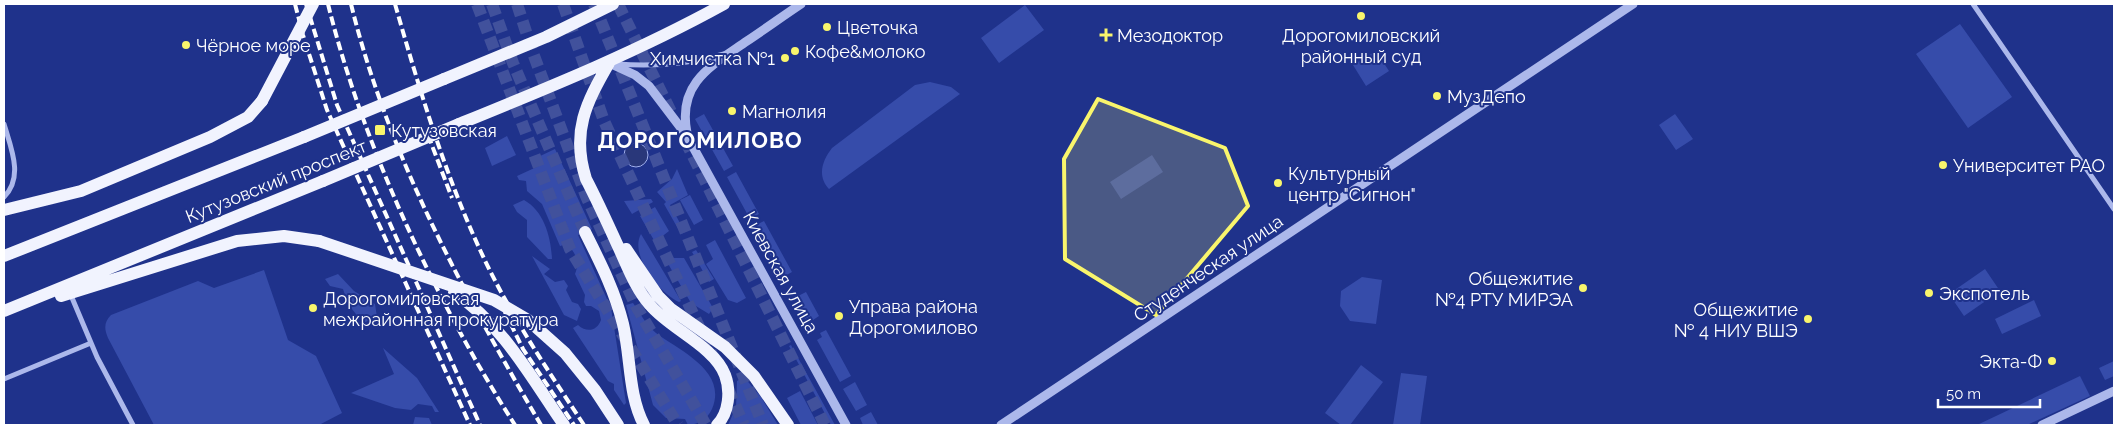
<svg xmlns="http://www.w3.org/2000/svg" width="2118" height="429" viewBox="0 0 2118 429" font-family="Raleway,sans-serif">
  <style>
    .green { fill: #364caa }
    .water { fill: #29377a; stroke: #a0afed }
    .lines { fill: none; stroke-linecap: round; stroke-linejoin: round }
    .primary-tunnel { stroke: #41519c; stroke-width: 12; stroke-dasharray: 12 6; stroke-linecap: butt }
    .minor { stroke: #acb8eb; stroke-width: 5 }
    .tertiary { stroke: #acb8eb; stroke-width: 9 }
    .primary { stroke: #f1f3fe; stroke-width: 12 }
    .rail { stroke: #fff; stroke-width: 4; stroke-dasharray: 9 4; stroke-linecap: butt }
    .primary-bridge { stroke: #f1f3fe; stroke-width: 12 }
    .marked { fill: #f9f56c; fill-opacity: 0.2; stroke: #f9f56c; stroke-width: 4; stroke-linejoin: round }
    .poi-dot { fill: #f9f56c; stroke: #1f328b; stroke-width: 2 }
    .labels { text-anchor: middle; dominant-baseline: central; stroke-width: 4; stroke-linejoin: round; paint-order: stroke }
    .poi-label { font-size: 18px; fill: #fff; stroke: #1f328b; text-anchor: start }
    .street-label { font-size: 18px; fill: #fff; stroke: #1f328b }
    .district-label { font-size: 22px; font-weight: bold; letter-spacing: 1px; fill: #fff; stroke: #1f328b }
  </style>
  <rect width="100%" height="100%" fill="#1f328b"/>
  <path class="green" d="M1025 5 1044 30 999 63 981 38Z
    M1960 24 2012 97 1968 128 1916 54Z
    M1376 51 1389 71 1366 86 1353 65Z
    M930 82 951 87 960 94 829 189C817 176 822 161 832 148L915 85Z
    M704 114 733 166 724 171 695 119Z
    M1675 114 1693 139 1676 150 1659 125Z
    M507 136 516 155 492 166 485 148Z
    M555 149 592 229 578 235 611 308 626 403 624 405 614 390V384L608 381 573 328 578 325C587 333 597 331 601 320L599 311 591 306H586L584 302 585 295 575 274C580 262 576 253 567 244L560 246 542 204 527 191 526 181 519 180 517 176 541 165 538 157Z
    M1152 155 1163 172 1121 199 1110 182Z
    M677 169 688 195 670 205 685 232 681 234 664 204 666 202 657 192 672 179Z
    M736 172 759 214 750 219 727 177Z
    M690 195 703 220 694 225 680 200Z
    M651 199 653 202 632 214 624 201Z
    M524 200C544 211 551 237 552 259H548L527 237V220L517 212 513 205Z
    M655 207 669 231 655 242 640 216Z
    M764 221 792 272 783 277 754 226Z
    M641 234 681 301 679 302C660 294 629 255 641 234Z
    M715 240 746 298 737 303 728 300 706 264 713 259 706 245Z
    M696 250 714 279 709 282 692 252Z
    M532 256 550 269 544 274 555 282 564 280 568 286 566 290 572 302 578 304 581 309 577 321 564 315Z
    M673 258H684L713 308 709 314 691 303 667 262Z
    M1985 269 2000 291 1964 316 1949 294Z
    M264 270 288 340 316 356 342 413 319 425H154L108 338C104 329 104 322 111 315L198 281 214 288Z
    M338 274 354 291 375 304 377 317 363 323 348 304 343 289 330 286 325 279Z
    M1362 277 1382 280 1376 324 1350 321 1340 306 1341 291Z
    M806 292 819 316 813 320 811 316 805 319 794 298Z
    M2034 300 2041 316 2002 334 1995 319Z
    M633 303C640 313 646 325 656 333 680 351 728 371 712 409 707 420 698 424 688 425L685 419 666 418 653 405 626 305Z
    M826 330 851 376 840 382 817 340 822 337 820 333Z
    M791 345 835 425H831L789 346Z
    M383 348 417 378 439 412H435L432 406 418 404 411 410 395 408 351 393 394 374Z
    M2114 361V376L2105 380 2099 368Z
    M1361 365 1383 382 1350 425H1341L1325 413Z
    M1401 373 1427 376 1420 425H1393Z
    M2080 376 2090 396 2027 425H1977Z
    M744 377 761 397 778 425H728L736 407 737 381Z
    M855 382 867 405 856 411 843 389Z
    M800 391 818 425H801L787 398Z
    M871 412 878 425H863L860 418Z
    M415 417 429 418 432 425H413Z"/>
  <path class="water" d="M624 155a12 12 0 1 1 24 0a12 12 0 1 1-24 0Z"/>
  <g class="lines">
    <path class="primary-tunnel" d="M477 4 570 249 678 425
      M492 4 513 63 585 232
      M517 4 533 53 586 196 636 306 706 425
      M563 4 604 121 713 357
      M594 4 763 425
      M618 4 673 116
      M685 140 825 425
      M728 389 744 425"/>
    <path class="minor" d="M1973 4 2114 209
      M617 64C653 67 689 64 724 54
      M4 124C11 148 24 177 4 197
      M70 293 97 357 133 425
      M4 379 91 343"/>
    <path class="tertiary" d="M609 63 635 75 649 86 687 136 846 425
      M687 133C677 83 711 66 747 41 765 29 783 16 801 4
      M1001 425 1633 4
      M2042 425 2114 391"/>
    <path class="primary" d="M609 63C586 103 571 132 586 179 597 200 607 222 617 244 627 265 635 288 650 305 670 329 714 346 725 375 731 391 729 413 717 425
      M444 79 546 37 613 4
      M459 124C550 87 639 51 724 4
      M4 210 81 191 210 137 248 117 262 101
      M585 232C600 262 615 291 623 324 631 357 628 395 644 425
      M626 249 658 296 671 309 725 347 754 376 788 425
      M4 256 304 137
      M61 296 237 241 284 236 319 241
      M4 311 323 181"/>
    <path class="rail" d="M295 4 303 35 327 110 470 425
      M306 4 337 105 480 425
      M328 4C363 146 436 302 515 425
      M351 4C388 155 463 292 541 425
      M395 4C419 88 444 172 481 252 509 313 547 369 584 425
      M428 135 452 198
      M499 300 523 349 574 425"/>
    <path class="primary-bridge" d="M262 101 313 4
      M304 137 444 79
      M323 181 459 124
      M319 241 494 300 528 320 565 353 595 390 618 425
      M454 293C502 323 532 379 564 425"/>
  </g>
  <path class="marked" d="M1098 99 1225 148 1248 206 1156 315 1065 259 1064 159Z"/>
  <g class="poi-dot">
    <circle cx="1361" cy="16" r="5"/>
    <circle cx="827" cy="27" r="5"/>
    <path d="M1103.5 27.5h5v5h5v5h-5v5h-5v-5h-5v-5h5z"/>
    <circle cx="186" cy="45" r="5"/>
    <circle cx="795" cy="51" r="5"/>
    <circle cx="785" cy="58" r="5"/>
    <circle cx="1437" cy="96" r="5"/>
    <circle cx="732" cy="111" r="5"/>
    <rect x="374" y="124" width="12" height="12" rx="2.5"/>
    <circle cx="1943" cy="165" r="5"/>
    <circle cx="1278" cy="183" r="5"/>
    <circle cx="1583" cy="288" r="5"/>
    <circle cx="1929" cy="293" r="5"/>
    <circle cx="313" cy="308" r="5"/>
    <circle cx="839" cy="316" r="5"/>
    <circle cx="1808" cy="319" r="5"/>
    <circle cx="2052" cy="361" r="5"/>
  </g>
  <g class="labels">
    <g class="poi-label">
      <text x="837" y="27">Цветочка</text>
      <text x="1117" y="35">Мезодоктор</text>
      <text x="1361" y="35" text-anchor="middle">Дорогомиловский<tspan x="1361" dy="21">районный суд</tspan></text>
      <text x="196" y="45">Чёрное море</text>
      <text x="805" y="51">Кофе&amp;молоко</text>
      <text x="775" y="58" text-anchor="end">Химчистка №1</text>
      <text x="1447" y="96">МузДепо</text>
      <text x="742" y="111">Магнолия</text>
      <text x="391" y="130">Кутузовская</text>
      <text x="1953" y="165">Университет РАО</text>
      <text x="1288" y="173">Культурный<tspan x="1288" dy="21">центр "Сигнон"</tspan></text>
      <text x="1573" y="278" text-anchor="end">Общежитие<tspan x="1573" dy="21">№4 РТУ МИРЭА</tspan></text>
      <text x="1939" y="293">Экспотель</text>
      <text x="323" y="298">Дорогомиловская<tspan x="323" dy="21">межрайонная прокуратура</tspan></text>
      <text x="849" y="306">Управа района<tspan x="849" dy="21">Дорогомилово</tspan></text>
      <text x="1798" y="309" text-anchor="end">Общежитие<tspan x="1798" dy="21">№ 4 НИУ ВШЭ</tspan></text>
      <text x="2042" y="361" text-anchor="end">Экта-Ф</text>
    </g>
    <g class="street-label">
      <text transform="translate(276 181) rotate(-22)">Кутузовский проспект</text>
      <text transform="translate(1208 268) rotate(-34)">Студенческая улица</text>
      <text transform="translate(781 272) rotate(61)">Киевская улица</text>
    </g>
    <g class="district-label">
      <text x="700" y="140">ДОРОГОМИЛОВО</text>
    </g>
  </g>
  <rect width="2118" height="429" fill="none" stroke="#ffffff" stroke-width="10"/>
  <path d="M1938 399v8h102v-8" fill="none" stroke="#ffffff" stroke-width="2.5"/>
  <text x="1946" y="399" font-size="15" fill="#ffffff" stroke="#1f328b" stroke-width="4" paint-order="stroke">50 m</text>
</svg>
